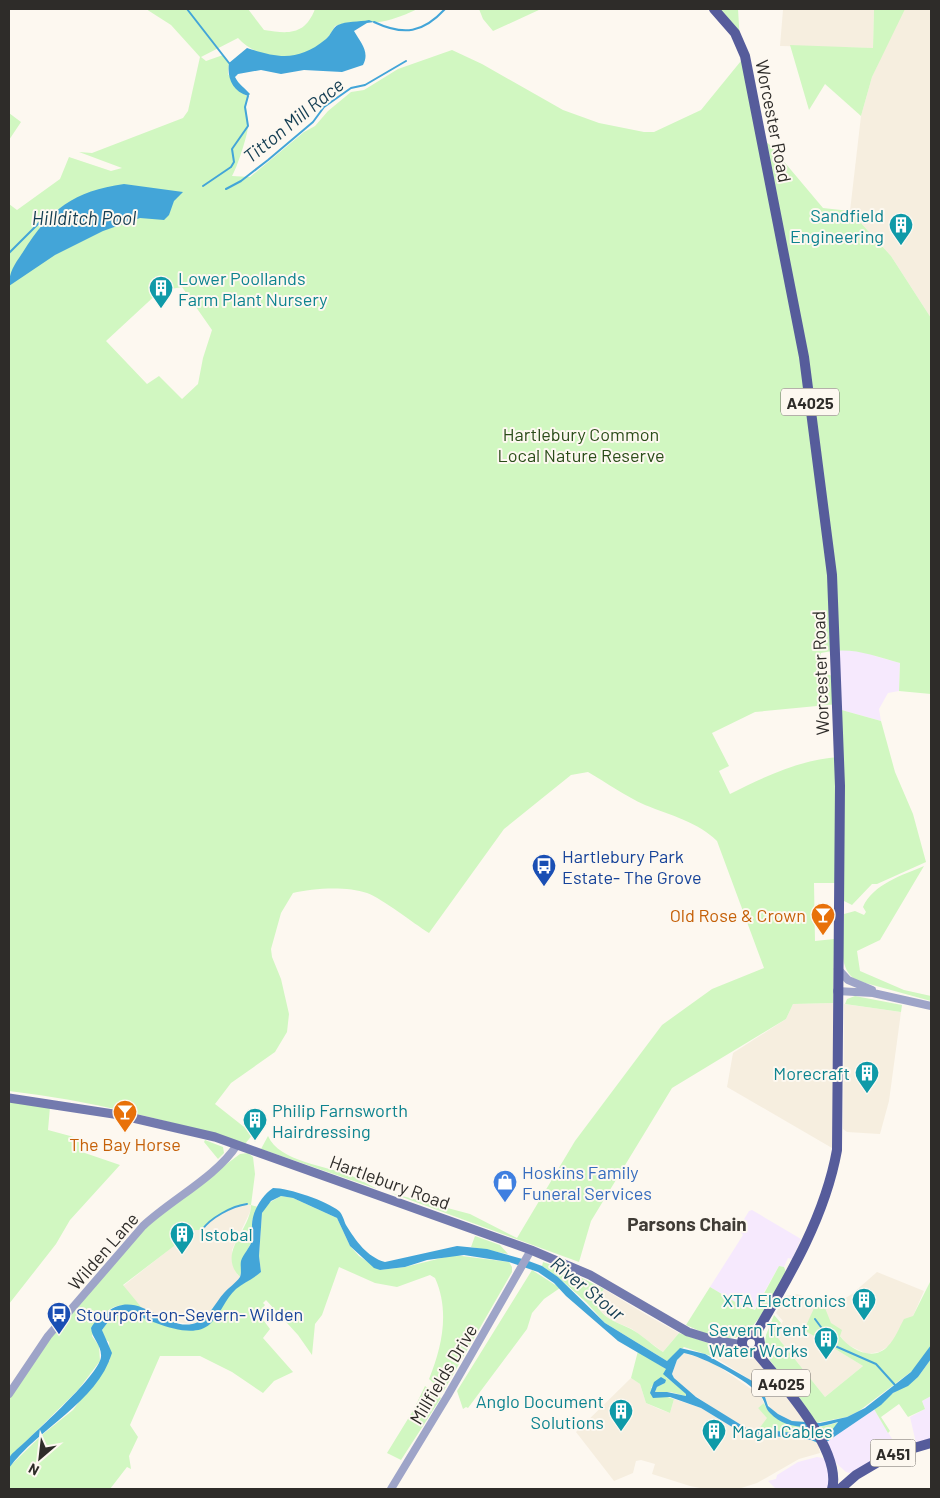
<svg xmlns="http://www.w3.org/2000/svg" width="940" height="1498" viewBox="0 0 940 1498" font-family="Barlow,sans-serif">
  <style>
    .commercial { fill: #f6e9fd }
    .built { fill: #f6eedf }
    .green { fill: #d1f7c1; fill-rule: evenodd }
    .water { fill: #43a5d8; fill-rule: evenodd }
    .lines { fill: none; stroke-linecap: round; stroke-linejoin: round }
    .stream { stroke: #43a5d8; stroke-width: 2 }
    .tertiary { stroke: #9ea4c8; stroke-width: 8 }
    .secondary { stroke: #737aae; stroke-width: 9 }
    .primary { stroke: #565c9b; stroke-width: 10 }
    .labels { text-anchor: middle; dominant-baseline: central; stroke-width: 4; stroke-linejoin: round; paint-order: stroke }
    .shield { fill: #fdf8f0; stroke: #6c6965; stroke-width: 1 }
    .shield-label { font-size: 16px; font-weight: bold; fill: #2e2c29 }
    .street-label { font-size: 18px; fill: #2e2c29; stroke: #fdf8f0 }
    .culture-label { font-size: 18px; fill: #0d838f; stroke: #fdf8f0; text-anchor: end }
    .park-label { font-size: 18px; fill: #2a4c18; stroke: #fdf8f0 }
    .transit-label { font-size: 18px; fill: #164399; stroke: #fdf8f0; text-anchor: start }
    .food-label { font-size: 18px; fill: #c56008; stroke: #fdf8f0; text-anchor: end }
    .shop-label { font-size: 18px; fill: #366cbe; stroke: #fdf8f0; text-anchor: start }
    .water-label { font-size: 19px; font-style: italic; fill: #133d52; stroke: #fdf8f0 }
    .neighbourhood-label { font-size: 19px; font-weight: bold; fill: #403c36; stroke: #fdf8f0 }
  </style>
  <rect width="100%" height="100%" fill="#fdf8f0"/>
  <path class="commercial" d="M836 649 868 652 875 656 900 663 899 691 888 693 879 709 881 721 838 709Z
    M752 1210 801 1239 792 1259 788 1258 784 1267 779 1266 754 1310 737 1303 710 1287 743 1235 738 1229 749 1211Z
    M931 1396V1440L916 1443 910 1417 925 1409 922 1401Z
    M874 1409 897 1447 850 1473 846 1472 836 1463 825 1441Z
    M817 1457 823 1458 827 1462 830 1489H776L768 1481 776 1479 777 1475 798 1462Z"/>
  <path class="built" d="M778 9H874L873 48 780 46 783 10Z
    M903 9H931V318L891 256 850 211 861 116 872 77Z
    M833 1003 834 1108 832 1148 727 1087 733 1053 786 1019 793 1004Z
    M844 1004 901 1012 889 1101 880 1134 847 1132 843 1129Z
    M247 1204 251 1205 250 1212 232 1250 237 1274 240 1277 207 1315 198 1322 190 1324 169 1321 142 1308 123 1286 195 1229 227 1211Z
    M877 1272 924 1291 913 1316 889 1346 879 1352 867 1354 846 1344 826 1316 824 1303 839 1302 852 1294Z
    M604 1289 645 1314 679 1333 663 1352 632 1329 611 1320 597 1308 596 1300Z
    M797 1294 818 1302 804 1330 863 1366 825 1397 774 1333 783 1321 776 1313 785 1296Z
    M714 1345 756 1359 808 1423 792 1421 772 1411 760 1389 746 1377 714 1357Z
    M684 1353 711 1361 761 1396 764 1403 758 1408 768 1418 758 1430 751 1431 716 1410 688 1391 674 1378 672 1374 677 1360Z
    M631 1378 640 1384 646 1403 659 1409 670 1413 674 1399 701 1408 742 1433 811 1440 818 1443 820 1453 799 1459 757 1483 738 1489H705L690 1486 652 1474 655 1464 641 1460 636 1461 633 1473 614 1481 576 1432Z"/>
  <path class="green" d="M146 9H248L264 30C289 34 305 35 315 9H417C408 14 385 23 375 22 362 22 348 21 335 26 318 62 264 67 238 38L201 57 206 61 223 55 229 63 228 74 245 95 248 96C243 111 249 114 248 127 247 137 237 168 232 176L250 177 304 132 315 126 328 111 351 92 364 90 398 69 452 50 482 64 563 110 599 123 644 132H654L701 110 745 56 761 138 770 145 823 208 850 211 891 256 931 318V694L899 691 900 663C871 655 851 646 821 653L820 671 837 678 838 704 755 712 712 733 729 766 719 771 730 794C766 776 799 760 839 757L838 709 881 721 895 772 913 814 926 862 877 884H872L852 905 844 901 839 883H814L815 941 834 939 833 1003 793 1004 786 1019 672 1088 591 1221 579 1262 391 1193 470 1214 517 1238 575 1141 662 1025 712 989 764 968 717 841C698 822 670 815 645 805 625 796 607 783 588 772L571 775 504 829 429 933C413 923 383 899 367 893 347 886 313 888 293 893L281 913 271 949 272 957 281 979 289 1014 287 1032 275 1052 231 1083 215 1104 253 1134 245 1144C168 1120 89 1100 9 1091V204L17 210 60 179 69 157 111 171 122 168 79 152 92 153 183 118 188 111 200 57 171 25ZM182 287 212 330 203 358 198 384 182 399 159 376 147 384 106 341 160 291Z
    M479 9H541L493 31 483 19Z
    M714 9H738L740 42Z
    M874 9H905L872 77 861 116 825 84 809 110 790 45 873 48Z
    M9 113 21 122 9 140Z
    M924 866 880 940 857 951 860 971 904 990 931 996V1001L858 981C835 969 844 936 844 914L855 911 864 915 866 912 863 907C873 884 903 875 924 866Z
    M855 996 902 1005 901 1012 845 1004 847 999Z
    M9 1102 50 1107 48 1130 85 1140 82 1152 120 1165 70 1220 56 1244 9 1304Z
    M268 1136C279 1162 328 1166 352 1176 361 1180 369 1185 377 1189L261 1149Z
    M205 1140 223 1147 224 1153 218 1159 204 1142Z
    M248 1153 253 1157 255 1174 251 1205 258 1207 252 1221V1241L244 1256 240 1277C216 1253 251 1230 251 1205 236 1201 210 1219 202 1230H195L123 1285 142 1308C114 1299 102 1310 92 1336L99 1346 100 1361 78 1390 9 1458V1394L28 1363 143 1226 240 1154Z
    M281 1196 293 1198 337 1218 350 1246 359 1256 380 1270 405 1267 454 1255 509 1262 512 1267V1272L443 1392 429 1379C442 1347 450 1311 435 1278L430 1275 397 1287 375 1283 339 1267 322 1315 315 1324 312 1355 298 1335 266 1300 263 1303 265 1305 258 1313 270 1329 263 1338 293 1372 274 1381 263 1393 232 1372 200 1356H160L130 1425 138 1437 129 1456 131 1469 127 1467 110 1489H9L10 1466 43 1434 73 1410 110 1360 109 1342 105 1339 102 1330 111 1318 128 1312C152 1320 173 1331 198 1329L236 1288 261 1272 259 1256 262 1213 267 1204Z
    M475 1236 500 1245 508 1254 471 1247Z
    M543 1262 564 1269 604 1289 596 1300C599 1318 617 1322 631 1329 641 1334 652 1345 663 1352L679 1333 714 1345V1357L684 1347 667 1361 605 1323 586 1302 558 1277 542 1266Z
    M779 1266 784 1267 786 1272C776 1290 756 1334 734 1338 718 1341 700 1331 686 1325L710 1287 737 1303 755 1310Z
    M532 1270 560 1288 544 1299 532 1313 527 1329 468 1408 466 1407 463 1409 457 1391Z
    M931 1280V1345L916 1368 859 1411 847 1417 815 1423 764 1352 766 1335 774 1315 781 1323 774 1333 825 1397 863 1366 804 1330 815 1306 825 1308 831 1323 842 1330 840 1336C850 1350 874 1362 888 1346 895 1339 899 1328 904 1319L913 1316Z
    M638 1351 666 1369V1377L686 1393V1396L670 1392H655L657 1387 665 1383 651 1387 658 1397 664 1396 674 1399 670 1413 646 1403 640 1384 631 1378Z
    M931 1359V1396L922 1401 925 1409 908 1417 899 1404 881 1417 890 1431 888 1433 874 1409 893 1393 908 1385 918 1377Z
    M425 1386 441 1398 401 1460 387 1453 414 1409Z
    M764 1403C766 1409 769 1411 774 1414 795 1430 814 1430 839 1422 827 1445 779 1429 758 1430L767 1418 758 1408Z"/>
  <path class="water" d="M369 20 374 22 367 23 354 31C361 43 370 52 363 65L342 72 304 70 281 74 261 70 238 74 235 77C239 85 245 88 250 94L248 96C232 91 227 78 229 63L247 48C278 58 298 62 326 39 331 35 333 27 338 25 346 21 359 22 369 20Z
    M124 184 183 192 174 201 169 215 164 220 140 218 103 231 55 255 9 286C9 271 15 264 23 252 50 209 74 191 124 184Z
    M273 1188C289 1188 327 1201 339 1211 343 1215 344 1221 346 1225 356 1241 367 1257 385 1262L457 1246 487 1249 526 1260 542 1266 558 1277 605 1323 667 1361 680 1348 705 1354 754 1382 765 1397 768 1406 778 1414 792 1421 820 1423 847 1417 865 1408 911 1372 931 1345V1359L918 1377 908 1386 893 1393 881 1405 828 1441 818 1443 811 1440 742 1433 701 1408 670 1397 653 1398 650 1393 654 1382 661 1377 666 1380 665 1383 657 1387 655 1392H667L686 1396V1394L663 1374 666 1369 618 1341 566 1296 554 1283 538 1272 509 1262 464 1255 427 1260 405 1267 380 1270 374 1268 350 1246 337 1218 293 1198 281 1196 271 1201 262 1213 259 1256 261 1272C253 1279 243 1283 236 1289 225 1299 221 1314 210 1324 191 1342 148 1319 128 1312L111 1318 102 1330 112 1353C97 1403 38 1428 9 1468V1458L11 1455C28 1439 99 1376 101 1357 102 1345 92 1339 91 1328 94 1322 101 1316 107 1312 140 1286 167 1336 198 1322 210 1316 215 1303 224 1293 229 1287 235 1284 240 1277 242 1271 240 1267 241 1261 243 1254 250 1248 252 1240 254 1234 252 1231 252 1225 252 1212 262 1195 273 1188ZM684 1353C704 1357 748 1380 761 1396 765 1401 765 1408 770 1413 786 1431 817 1429 838 1422L832 1430 809 1435 769 1430 751 1431 696 1397 674 1378 672 1374 677 1360Z"/>
  <g class="lines">
    <path class="stream" d="M187 9 229 63
      M374 22C404 36 423 33 445 9
      M203 186 231 167 234 162 232 149 248 126 245 107 248 96
      M226 189 241 181 268 160 313 122 324 107 351 88 365 85 406 61
      M9 253 40 222 47 218
      M202 1230C210 1218 232 1206 247 1204
      M815 1319 835 1346 876 1364 895 1385"/>
    <path class="tertiary" d="M838 969 848 980 872 990
      M837 991 873 993 931 1006
      M9 1394 48 1336 143 1226C172 1199 216 1177 237 1145
      M391 1489 448 1395 531 1250"/>
    <path class="secondary" d="M9 1098 120 1115 215 1137 531 1250 590 1275 688 1332 714 1340 742 1345"/>
    <path class="primary" d="M714 9 735 33 745 56 804 357 832 575 840 786 837 1150C825 1217 789 1277 755 1335
      M742 1343a9 9 0 1 1 18 0a9 9 0 1 1-18 0Z
      M755 1351C779 1380 843 1450 832 1489
      M840 1489 856 1475 890 1455 931 1443"/>
  </g>
  <defs>
    <symbol id="building-pin" viewBox="-11 -11 22 30"><path d="M0 17L-7.5 6A9.5 9.5 0 1 1 7.5 6Z" fill="#0f9aa8" stroke="#fdf8f0"/><path d="M-4-6H4V6H1V3H-1V6H-4ZM-2.5-4.3h1.7v1.8h-1.7ZM.8-4.3h1.7v1.8H.8ZM-2.5-1h1.7V.8h-1.7ZM.8-1h1.7V.8H.8Z" fill="#fff"/></symbol>
    <symbol id="bus-pin" viewBox="-11 -11 22 30"><path d="M0 17L-7.5 6A9.5 9.5 0 1 1 7.5 6Z" fill="#1a4fb4" stroke="#fdf8f0"/><path d="M-5-6H5V4H4V6H2V4H-2V6H-4V4H-5ZM-3.5-4V0h7V-4ZM-3.5 1.2v1.5H-2V1.2ZM2 1.2v1.5H3.5V1.2Z" fill="#fff"/></symbol>
    <symbol id="bar-pin" viewBox="-11 -11 22 30"><path d="M0 17L-7.5 6A9.5 9.5 0 1 1 7.5 6Z" fill="#e8710a" stroke="#fdf8f0"/><path d="M-6-5H6L.8 .8V4.5H3.5V6h-7V4.5H-.8V.8Z" fill="#fff"/></symbol>
    <symbol id="shop-pin" viewBox="-11 -11 22 30"><path d="M0 17L-7.5 6A9.5 9.5 0 1 1 7.5 6Z" fill="#3f7fe0" stroke="#fdf8f0"/><path d="M-5-2.5h2.3a2.7 3.5 0 0 1 5.4 0H5L5.5 6h-11ZM-1.5-2.5h3a1.5 2.3 0 0 0-3 0Z" fill="#fff"/></symbol>
  </defs>
  <g fill-rule="evenodd">
    <use href="#building-pin" x="887" y="211" width="28" height="38"/>
    <use href="#building-pin" x="147" y="274" width="28" height="38"/>
    <use href="#bus-pin" x="530" y="852" width="28" height="38"/>
    <use href="#bar-pin" x="809" y="901" width="28" height="38"/>
    <use href="#building-pin" x="853" y="1059" width="28" height="38"/>
    <use href="#bar-pin" x="111" y="1098" width="28" height="38"/>
    <use href="#building-pin" x="241" y="1106" width="28" height="38"/>
    <use href="#shop-pin" x="491" y="1168" width="28" height="38"/>
    <use href="#building-pin" x="168" y="1220" width="28" height="38"/>
    <use href="#building-pin" x="850" y="1286" width="28" height="38"/>
    <use href="#bus-pin" x="45" y="1300" width="28" height="38"/>
    <use href="#building-pin" x="812" y="1325" width="28" height="38"/>
    <use href="#building-pin" x="607" y="1397" width="28" height="38"/>
    <use href="#building-pin" x="700" y="1417" width="28" height="38"/>
  </g>
  <g class="labels">
    <g class="shield">
      <rect x="781" y="388.5" width="58" height="27" rx="4"/>
      <rect x="752" y="1369.5" width="58" height="27" rx="4"/>
      <rect x="870.5" y="1439.5" width="45" height="27" rx="4"/>
    </g>
    <g class="shield-label">
      <text x="810" y="402">A4025</text>
      <text x="781" y="1383">A4025</text>
      <text x="893" y="1453">A451</text>
    </g>
    <g class="street-label">
      <text transform="translate(774 121) rotate(79)">Worcester Road</text>
      <text transform="translate(820 673) rotate(-92)">Worcester Road</text>
      <text transform="translate(390 1182) rotate(20)">Hartlebury Road</text>
      <text transform="translate(103 1251) rotate(-49)">Wilden Lane</text>
      <text transform="translate(443 1374) rotate(-59)">Millfields Drive</text>
    </g>
    <g class="culture-label">
      <text x="884" y="215">Sandfield<tspan x="884" dy="21">Engineering</tspan></text>
      <text x="178" y="278" text-anchor="start">Lower Poollands<tspan x="178" dy="21">Farm Plant Nursery</tspan></text>
      <text x="850" y="1073">Morecraft</text>
      <text x="272" y="1110" text-anchor="start">Philip Farnsworth<tspan x="272" dy="21">Hairdressing</tspan></text>
      <text x="200" y="1234" text-anchor="start">Istobal</text>
      <text x="846" y="1300">XTA Electronics</text>
      <text x="808" y="1329">Severn Trent<tspan x="808" dy="21">Water Works</tspan></text>
      <text x="604" y="1401">Anglo Document<tspan x="604" dy="21">Solutions</tspan></text>
      <text x="732" y="1431" text-anchor="start">Magal Cables</text>
    </g>
    <g class="park-label">
      <text x="581" y="434">Hartlebury Common<tspan x="581" dy="21">Local Nature Reserve</tspan></text>
    </g>
    <g class="transit-label">
      <text x="562" y="856">Hartlebury Park<tspan x="562" dy="21">Estate- The Grove</tspan></text>
      <text x="76" y="1314">Stourport-on-Severn- Wilden</text>
    </g>
    <g class="food-label">
      <text x="806" y="915">Old Rose &amp; Crown</text>
      <text x="125" y="1144" text-anchor="middle">The Bay Horse</text>
    </g>
    <g class="shop-label">
      <text x="522" y="1172">Hoskins Family<tspan x="522" dy="21">Funeral Services</tspan></text>
    </g>
    <g class="water-label">
      <text transform="translate(293 120) rotate(-39)">Titton Mill Race</text>
      <text x="84" y="217">Hillditch Pool</text>
      <text transform="translate(588 1288) rotate(39)">River Stour</text>
    </g>
    <g class="neighbourhood-label">
      <text x="687" y="1223">Parsons Chain</text>
    </g>
  </g>
  <rect width="940" height="1498" fill="none" stroke="#2e2c29" stroke-width="20"/>
  <g transform="translate(40 1458) rotate(208)" stroke="#fdf8f0" stroke-width="4" paint-order="stroke">
  <path d="M0-4L9 19L0 12L-9 19Z" fill="#2e2c29"/>
  <text y="-8" font-size="14" font-weight="bold" text-anchor="middle" fill="#2e2c29">N</text>
  </g>
</svg>
